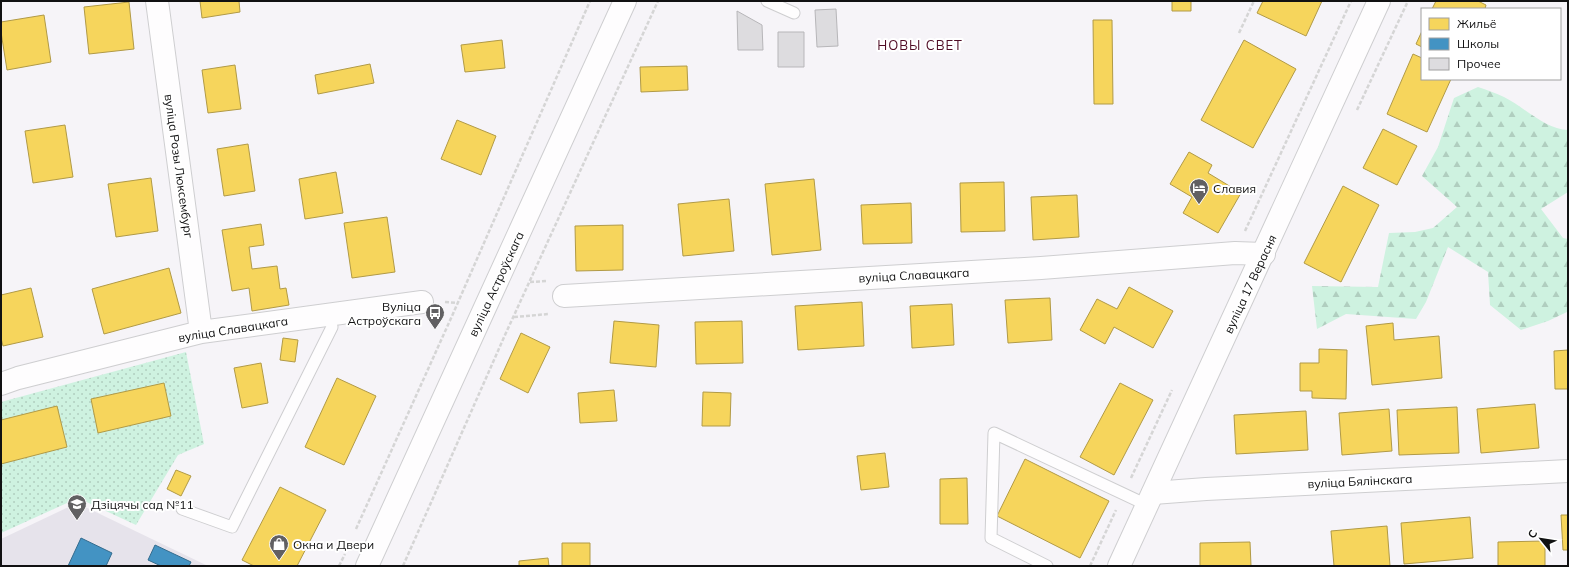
<svg xmlns="http://www.w3.org/2000/svg" width="1569" height="567" viewBox="0 0 1569 567" font-family="Mulish,sans-serif">
  <style>
    .built { fill: #e6e3eb }
    .grass { fill: url(#grass-dots) }
    .forest { fill: url(#forest-firs) }
    .homes { fill: #f6d55c; stroke: #b19a46 }
    .schools { fill: #4393c3; stroke: #346c8e }
    .building { fill: #dddcdf; stroke: #b7b6b9 }
    .lines { fill: none; stroke-linecap: round; stroke-linejoin: round }
    .service-casing { stroke: #ceced0; stroke-width: 13 }
    .minor-casing { stroke: #ceced0; stroke-width: 24 }
    .tertiary-casing { stroke: #ceced0; stroke-width: 24 }
    .secondary-casing { stroke: #ceced0; stroke-width: 24 }
    .path { stroke: #d5d5d5; stroke-width: 2.5; stroke-dasharray: 4 2; stroke-linecap: butt }
    .service { stroke: #fefdfe; stroke-width: 11 }
    .minor { stroke: #fefdfe; stroke-width: 22 }
    .tertiary { stroke: #fefdfe; stroke-width: 22 }
    .secondary { stroke: #fefdfe; stroke-width: 22 }
    .labels { text-anchor: middle; dominant-baseline: central; stroke-width: 4; stroke-linejoin: round; paint-order: stroke }
    .street-label { font-size: 12px; fill: #111112; stroke: #fff }
    .poi-label { font-size: 12px; fill: #111112; stroke: #fff; text-anchor: start }
    .neighbourhood-label { font-size: 13px; letter-spacing: 1px; fill: #500c25; stroke: #fff }
  </style>
  <defs>
    <pattern id="grass-dots" width="8" height="8" patternUnits="userSpaceOnUse"><rect width="8" height="8" fill="#cef2e0"/><path d="M2 2h.1M6 6h.1" fill="none" stroke="#b0cebf" stroke-width="1.8" stroke-linecap="round"/></pattern>
    <pattern id="forest-firs" width="22" height="20" patternUnits="userSpaceOnUse"><rect width="22" height="20" fill="#cef2e0"/><path d="M5 1l3.5 6h-7zM16 11l3.5 6h-7z" fill="#b0cebf"/></pattern>
  </defs>
  <rect width="100%" height="100%" fill="#f6f4f8"/>
  <path class="built" d="M77 503 208 566H1V539Z"/>
  <path class="grass" d="M186 352 204 444 178 455 136 525 78 498 1 533V402Z"/>
  <path class="forest" d="M1478 87C1487 90 1496 93 1504 97 1524 107 1546 130 1568 130V192L1541 209 1563 238 1568 239V313L1567 312 1548 321 1521 330 1490 305 1488 272 1448 247 1426 302 1416 319 1346 314 1317 329 1312 286 1378 287 1389 233 1415 232 1433 228 1457 207 1422 176 1438 147 1454 98Z"/>
  <path class="homes" d="M200 1H239L240 12 202 18Z
    M1172 1H1191V11H1172Z
    M1263 1H1322L1306 36 1257 13Z
    M1436 1H1478L1486 5 1485 9H1432Z
    M129 2 134 49 89 54 84 7Z
    M44 15 51 62 7 70 1 32V22Z
    M1093 20H1112L1113 104H1094Z
    M1422 31V47L1416 44Z
    M502 40 505 68 465 72 461 45Z
    M1244 40 1296 69 1253 148 1201 120Z
    M1413 54 1422 58V79H1451L1427 132 1387 114Z
    M370 64 374 83 318 94 315 75Z
    M235 65 241 109 208 113 202 70Z
    M687 66 688 90 641 92 640 67Z
    M457 120 496 136 481 175 441 159Z
    M65 125 73 177 33 183 25 131Z
    M1383 129 1417 146 1397 185 1363 168Z
    M248 144 255 191 224 196 217 149Z
    M1189 152 1212 165 1208 173 1241 193 1218 233 1183 213 1192 197 1170 184Z
    M336 172 343 213 305 219 299 179Z
    M151 178 158 231 116 237 108 184Z
    M814 179 821 250 772 255 765 184Z
    M1004 182 1005 231 961 232 960 183Z
    M1343 186 1379 205 1341 282 1304 263Z
    M1077 195 1079 237 1033 240 1031 197Z
    M729 199 734 251 683 256 678 204Z
    M911 203 912 243 863 244 861 205Z
    M387 217 395 272 352 278 344 223Z
    M261 224 264 245 249 247 252 269 277 266 280 289 286 288 289 305 252 311 249 288 232 291 222 230Z
    M623 225V270L576 271 575 226Z
    M169 268 181 313 104 334 92 289Z
    M1129 287 1173 311 1153 348 1114 327 1105 344 1080 330 1097 299 1117 309Z
    M31 288 43 337 3 346 1 338V295Z
    M1050 298 1052 340 1008 343 1005 300Z
    M862 302 864 346 798 350 795 306Z
    M952 304 954 345 912 348 910 306Z
    M614 321 659 325 656 367 610 363Z
    M742 321 743 363 696 364 695 322Z
    M1393 323 1394 340 1439 336 1442 378 1372 385 1366 326Z
    M521 333 550 347 528 393 500 379Z
    M283 338 298 340 295 362 280 360Z
    M1319 349 1347 350 1346 399 1312 398V391H1300V363H1319Z
    M1568 350V389H1555L1554 351Z
    M261 363 268 403 242 408 234 368Z
    M337 378 376 396 344 465 305 447Z
    M164 383 171 416 98 433 91 399Z
    M1120 383 1153 400 1114 475 1080 457Z
    M614 390 617 421 580 423 578 393Z
    M703 392 731 393 730 426H702Z
    M1535 404 1539 448 1481 453 1477 409Z
    M57 406 67 447 1 464V420Z
    M1457 407 1459 453 1399 455 1397 410Z
    M1389 409 1392 451 1342 455 1339 413Z
    M1306 411 1308 450 1236 454 1234 415Z
    M885 453 889 487 861 490 857 456Z
    M1025 459 1109 501 1080 558 997 516Z
    M176 470 191 476 181 496 167 489Z
    M967 478 968 524H940V479Z
    M280 487 326 510 297 566H254L242 560Z
    M1561 515H1568V550H1563Z
    M1470 517 1473 558 1404 564 1401 523Z
    M1387 526 1390 566H1334L1331 531Z
    M1545 541V566H1498V542Z
    M1250 542 1251 566H1200V543Z
    M562 543H590V566H562Z
    M548 558 549 566H519V561Z"/>
  <path class="schools" d="M81 538 112 553 106 566H68Z
    M155 545 191 562 189 566H161L148 560Z"/>
  <path class="building" d="M836 9 838 46 817 47 815 10Z
    M737 11 762 25 763 50H738Z
    M778 32H804V67H778Z"/>
  <g class="lines">
    <defs>
      <path id="service" d="M767 1 794 13
        M182 509 232 527 332 327 329 314
        M1047 566 991 538 994 433 1147 505"/>
      <path id="minor" d="M157 1 201 332
        M564 296 1041 268 1235 253 1264 254
        M1 384 18 378 201 332 422 302
        M1153 493 1206 489 1568 471"/>
      <path id="tertiary" d="M1119 566 1379 1"/>
      <path id="secondary" d="M367 566 625 1"/>
    </defs>
    <use href="#service" class="service-casing"/>
    <use href="#minor" class="minor-casing"/>
    <use href="#tertiary" class="tertiary-casing"/>
    <use href="#secondary" class="secondary-casing"/>
    <path class="path" d="M1239 33 1254 1
      M1357 110 1408 1
      M1245 231 1351 1
      M530 282 547 281
      M445 302 458 303
      M514 317 549 314
      M1131 478 1172 390
      M356 529 452 316 590 1
      M339 566 345 554
      M403 566 505 335 658 1
      M1090 566 1116 510"/>
    <use href="#service" class="service"/>
    <use href="#minor" class="minor"/>
    <use href="#tertiary" class="tertiary"/>
    <use href="#secondary" class="secondary"/>
  </g>
  <defs>
    <symbol id="hotel-pin" viewBox="-11 -11 22 30"><path d="M0 17L-7.5 6A9.5 9.5 0 1 1 7.5 6Z" fill="#616062" stroke="#fff"/><path d="M-6-4.5h1.5V1H6V5H4.5V3h-9V5H-6ZM-4 0a1.8 1.8 0 1 1 3.6 0ZM.5 0V-2.5h3Q6-2.5 6 0Z" fill="#fff"/></symbol>
    <symbol id="bus-pin" viewBox="-11 -11 22 30"><path d="M0 17L-7.5 6A9.5 9.5 0 1 1 7.5 6Z" fill="#616062" stroke="#fff"/><path d="M-5-6H5V4H4V6H2V4H-2V6H-4V4H-5ZM-3.5-4V0h7V-4ZM-3.5 1.2v1.5H-2V1.2ZM2 1.2v1.5H3.5V1.2Z" fill="#fff"/></symbol>
    <symbol id="school-pin" viewBox="-11 -11 22 30"><path d="M0 17L-7.5 6A9.5 9.5 0 1 1 7.5 6Z" fill="#616062" stroke="#fff"/><path d="M0-5L7-2L0 1L-7-2ZM-4 1L0 2.5L4 1V4Q0 6-4 4Z" fill="#fff"/></symbol>
    <symbol id="shop-pin" viewBox="-11 -11 22 30"><path d="M0 17L-7.5 6A9.5 9.5 0 1 1 7.5 6Z" fill="#616062" stroke="#fff"/><path d="M-5-2.5h2.3a2.7 3.5 0 0 1 5.4 0H5L5.5 6h-11ZM-1.5-2.5h3a1.5 2.3 0 0 0-3 0Z" fill="#fff"/></symbol>
  </defs>
  <g fill-rule="evenodd">
    <use href="#hotel-pin" x="1188" y="177" width="22" height="30"/>
    <use href="#bus-pin" x="424" y="302" width="22" height="30"/>
    <use href="#school-pin" x="66" y="493" width="22" height="30"/>
    <use href="#shop-pin" x="268" y="533" width="22" height="30"/>
  </g>
  <g class="labels">
    <g class="street-label">
      <text transform="translate(179 166) rotate(82)">вуліца Розы Люксембург</text>
      <text transform="translate(914 275) rotate(-3)">вуліца Славацкага</text>
      <text transform="translate(496 284) rotate(-65)">вуліца Астроўскага</text>
      <text transform="translate(1250 284) rotate(-65)">вуліца 17 Верасня</text>
      <text transform="translate(233 329) rotate(-9)">вуліца Славацкага</text>
      <text transform="translate(1360 481) rotate(-3)">вуліца Бялінскага</text>
    </g>
    <g class="poi-label">
      <text x="1213" y="188">Славия</text>
      <text x="421" y="306" text-anchor="end">Вуліца<tspan x="421" dy="14">Астроўскага</tspan></text>
      <text x="91" y="504">Дзіцячы сад №11</text>
      <text x="293" y="544">Окна и Двери</text>
    </g>
    <g class="neighbourhood-label">
      <text x="920" y="45">НОВЫ СВЕТ</text>
    </g>
  </g>
  <rect width="1569" height="567" fill="none" stroke="#111112" stroke-width="4"/>
  <rect x="1421" y="8" width="140" height="72" fill="#ffffff" stroke="#a0a0a0"/>
  <rect x="1429" y="18" width="20" height="12" fill="#f6d55c" stroke="#a0a0a0"/>
  <text x="1457" y="28" font-size="12" fill="#111112">Жильё</text>
  <rect x="1429" y="38" width="20" height="12" fill="#4393c3" stroke="#a0a0a0"/>
  <text x="1457" y="48" font-size="12" fill="#111112">Школы</text>
  <rect x="1429" y="58" width="20" height="12" fill="#dddcdf" stroke="#a0a0a0"/>
  <text x="1457" y="68" font-size="12" fill="#111112">Прочее</text>
  <g transform="translate(1541 539) rotate(300)" stroke="#ffffff" stroke-width="3" paint-order="stroke">
  <path d="M0-3L7 15L0 10L-7 15Z" fill="#111112"/>
  <text y="-6" font-size="11" font-weight="bold" text-anchor="middle" fill="#111112">С</text>
  </g>
</svg>
